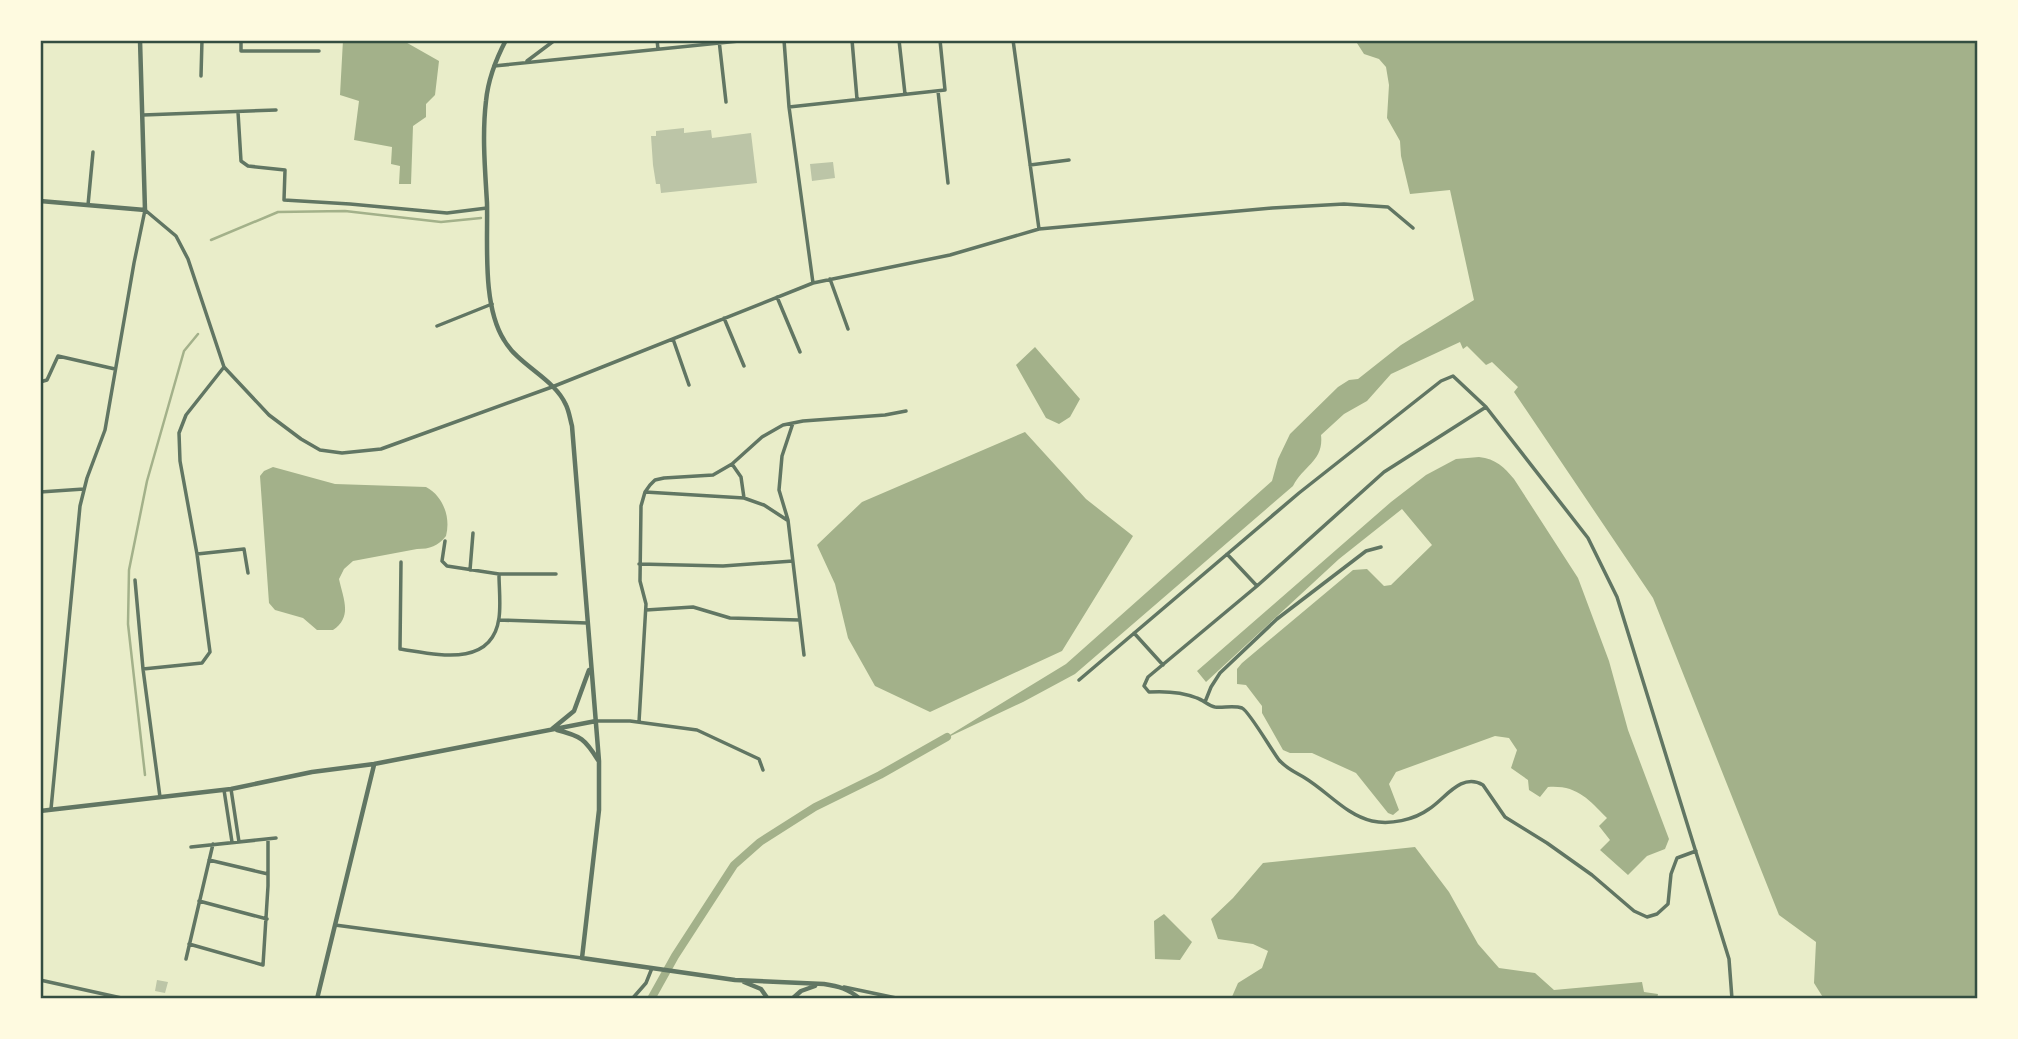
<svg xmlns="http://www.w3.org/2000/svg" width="2018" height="1039" viewBox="0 0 2018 1039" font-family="'Golos Text',sans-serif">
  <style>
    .water { fill: #a3b18a }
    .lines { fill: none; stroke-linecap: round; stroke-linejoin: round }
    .stream { stroke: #a3b18a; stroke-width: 2.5 }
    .canal { stroke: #a3b18a; stroke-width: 8 }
    .building { fill: #bcc5a7 }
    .minor { stroke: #617663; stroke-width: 3.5 }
    .tertiary { stroke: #617663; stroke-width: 4.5 }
    .neatline { fill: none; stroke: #344e41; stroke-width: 2.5 }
  </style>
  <rect width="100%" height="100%" fill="#e9edc9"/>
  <path class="water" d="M343 40H402L439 61 435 95 426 104V117L413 126 411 184H399L400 166 391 164 392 147 354 140 359 101 340 95Z
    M1355 40H1978V999H1824L1814 983 1816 942 1779 915 1653 598 1514 392 1518 387 1492 362 1486 365 1467 346 1463 349 1460 342 1391 374 1367 401 1344 414 1321 435C1324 461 1304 465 1293 486L1075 674 1023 702 940 741 1066 664 1272 481 1278 459 1290 434 1338 387 1349 380 1358 379 1401 345 1474 300 1450 190 1410 194 1401 156 1400 141 1387 118 1389 85 1386 67 1379 59 1364 54Z
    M1035 347 1080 399 1070 417 1059 424 1046 418 1016 365Z
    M1025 432 1086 499 1133 536 1062 651 930 712 875 686 848 638 835 584 817 545 862 502Z
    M1479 457C1496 459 1504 467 1514 479L1578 578 1609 661 1628 730 1669 839 1665 849 1647 856 1628 875 1600 850 1610 840 1599 826 1607 818C1588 799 1577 785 1548 787L1540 797 1529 790 1528 780 1511 768 1517 750 1509 738 1495 736 1396 772 1389 784 1399 810 1393 815 1388 813 1356 773 1312 753H1290L1283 750 1262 713V706L1246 685 1237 684V669L1242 663 1353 570 1367 569 1384 586 1391 585 1432 545 1402 509 1339 559 1206 682 1197 671 1391 502 1426 475 1456 459Z
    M273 467 335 484 426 487C443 496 451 517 446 536 438 546 430 549 417 549L353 561 344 569 339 579C343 598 353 617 333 630H317L303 618 275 610 269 603 260 476 264 471Z
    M1415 847 1449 892 1478 944 1499 968 1535 973 1554 990 1642 982 1644 992 1658 994 1657 999H1231L1238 983 1262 968 1268 951 1253 944 1218 939 1211 919 1233 898 1263 863Z
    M1164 914 1192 942 1180 960 1155 959 1154 921Z"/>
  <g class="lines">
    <path class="stream" d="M211 240 278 212 345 211 441 222 481 218
      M145 775 128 624 129 570 147 481 184 351 198 334"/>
    <path class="canal" d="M651 999 675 956 734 865 760 842 815 807 880 775 947 737"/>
  </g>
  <path class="building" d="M684 128V133L711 130 712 138 751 133 757 183 661 193 660 184H656L653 165 651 136H656V131Z
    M833 162 835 178 812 181 810 164Z
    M157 980 168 982 165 993 155 991Z"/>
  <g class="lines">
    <path class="minor" d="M241 40V51H319
      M657 40 658 49
      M719 40 726 102
      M784 40 789 107 813 283
      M852 40 857 99
      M899 40 905 94
      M1013 40 1039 229
      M527 61 555 40
      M494 66 749 40
      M201 76 202 40
      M938 91 948 183
      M789 107 945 90 940 40
      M238 112 241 161 248 166 285 170 284 200 350 204 447 213 487 208
      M143 115 276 110
      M1030 165 1069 160
      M88 205 93 152
      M830 279 848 329
      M777 297 800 352
      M724 318 744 366
      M437 326 492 304
      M673 339 689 385
      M40 382 47 380 58 356 115 369
      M1486 407 1384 472 1257 586 1148 677 1144 686 1149 692C1165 691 1182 692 1197 698 1203 700 1209 706 1215 707 1223 708 1234 705 1242 708 1249 711 1272 751 1279 760 1287 769 1295 772 1305 778 1328 792 1346 815 1372 821 1390 825 1414 820 1429 809 1445 799 1461 772 1483 785L1505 817 1547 843 1592 875 1634 911 1647 917 1657 914 1668 904 1671 874 1677 858 1696 851
      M793 423 782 456 779 490 788 520 804 655
      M732 464 741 477 744 498
      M40 492 84 489
      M645 492 744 498 764 505 787 520
      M197 554 244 549 248 573
      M1227 554 1257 586
      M401 562 400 649C435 654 492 669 499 618 501 604 499 588 499 574L447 566 442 561 445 541
      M639 564 723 566 793 561
      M470 570 473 533
      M499 574H556
      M135 580 143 669
      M646 610 693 607 730 618 799 620
      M499 620 587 623
      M1134 633 1163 665
      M1079 680 1299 493 1441 381 1453 376 1486 407 1588 538 1617 597 1729 959 1732 999
      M1205 702 1211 687 1220 673 1277 619 1366 551 1381 547
      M596 721H630L697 730 759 759 763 770
      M639 722 646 604 640 581 641 506 645 492 650 485 655 480 664 478 713 475 732 464 762 437 783 425 803 421 885 415 906 411
      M231 789 239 842
      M224 790 232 842
      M160 797 143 669 202 663 210 652 197 554 180 461 179 433 186 415 224 367
      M51 809 80 506 87 478 105 430 134 263 145 210 176 236 188 259 224 367 269 415 301 439 320 450 342 453 381 449 552 387 813 283 950 255 1039 229 1272 208 1344 204 1388 207 1413 228
      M191 847 276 838
      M209 860 268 874
      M199 901 267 919
      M335 925 582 958
      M189 944 263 965 268 886V839
      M186 959 213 844
      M40 980 126 999
      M844 987 901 999
      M632 999 646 983 652 968"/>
    <path class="tertiary" d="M506 40C496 59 488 80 486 101 482 135 485 169 487 203 488 243 482 305 504 340 519 366 554 378 566 405 569 411 570 419 572 426L599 761V810L582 958 735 980 824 984
      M40 201 145 210 140 40
      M552 729 574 711 589 670
      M557 730C581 736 585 739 598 760
      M40 811 231 789 312 772 374 764 596 721
      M744 982 761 989 768 999
      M824 984C838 986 849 989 860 999
      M317 999 374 765
      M792 999 801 991 815 986"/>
  </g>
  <rect width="2018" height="1039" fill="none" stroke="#fefae0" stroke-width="84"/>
  <rect x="42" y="42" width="1934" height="955" class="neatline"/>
</svg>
